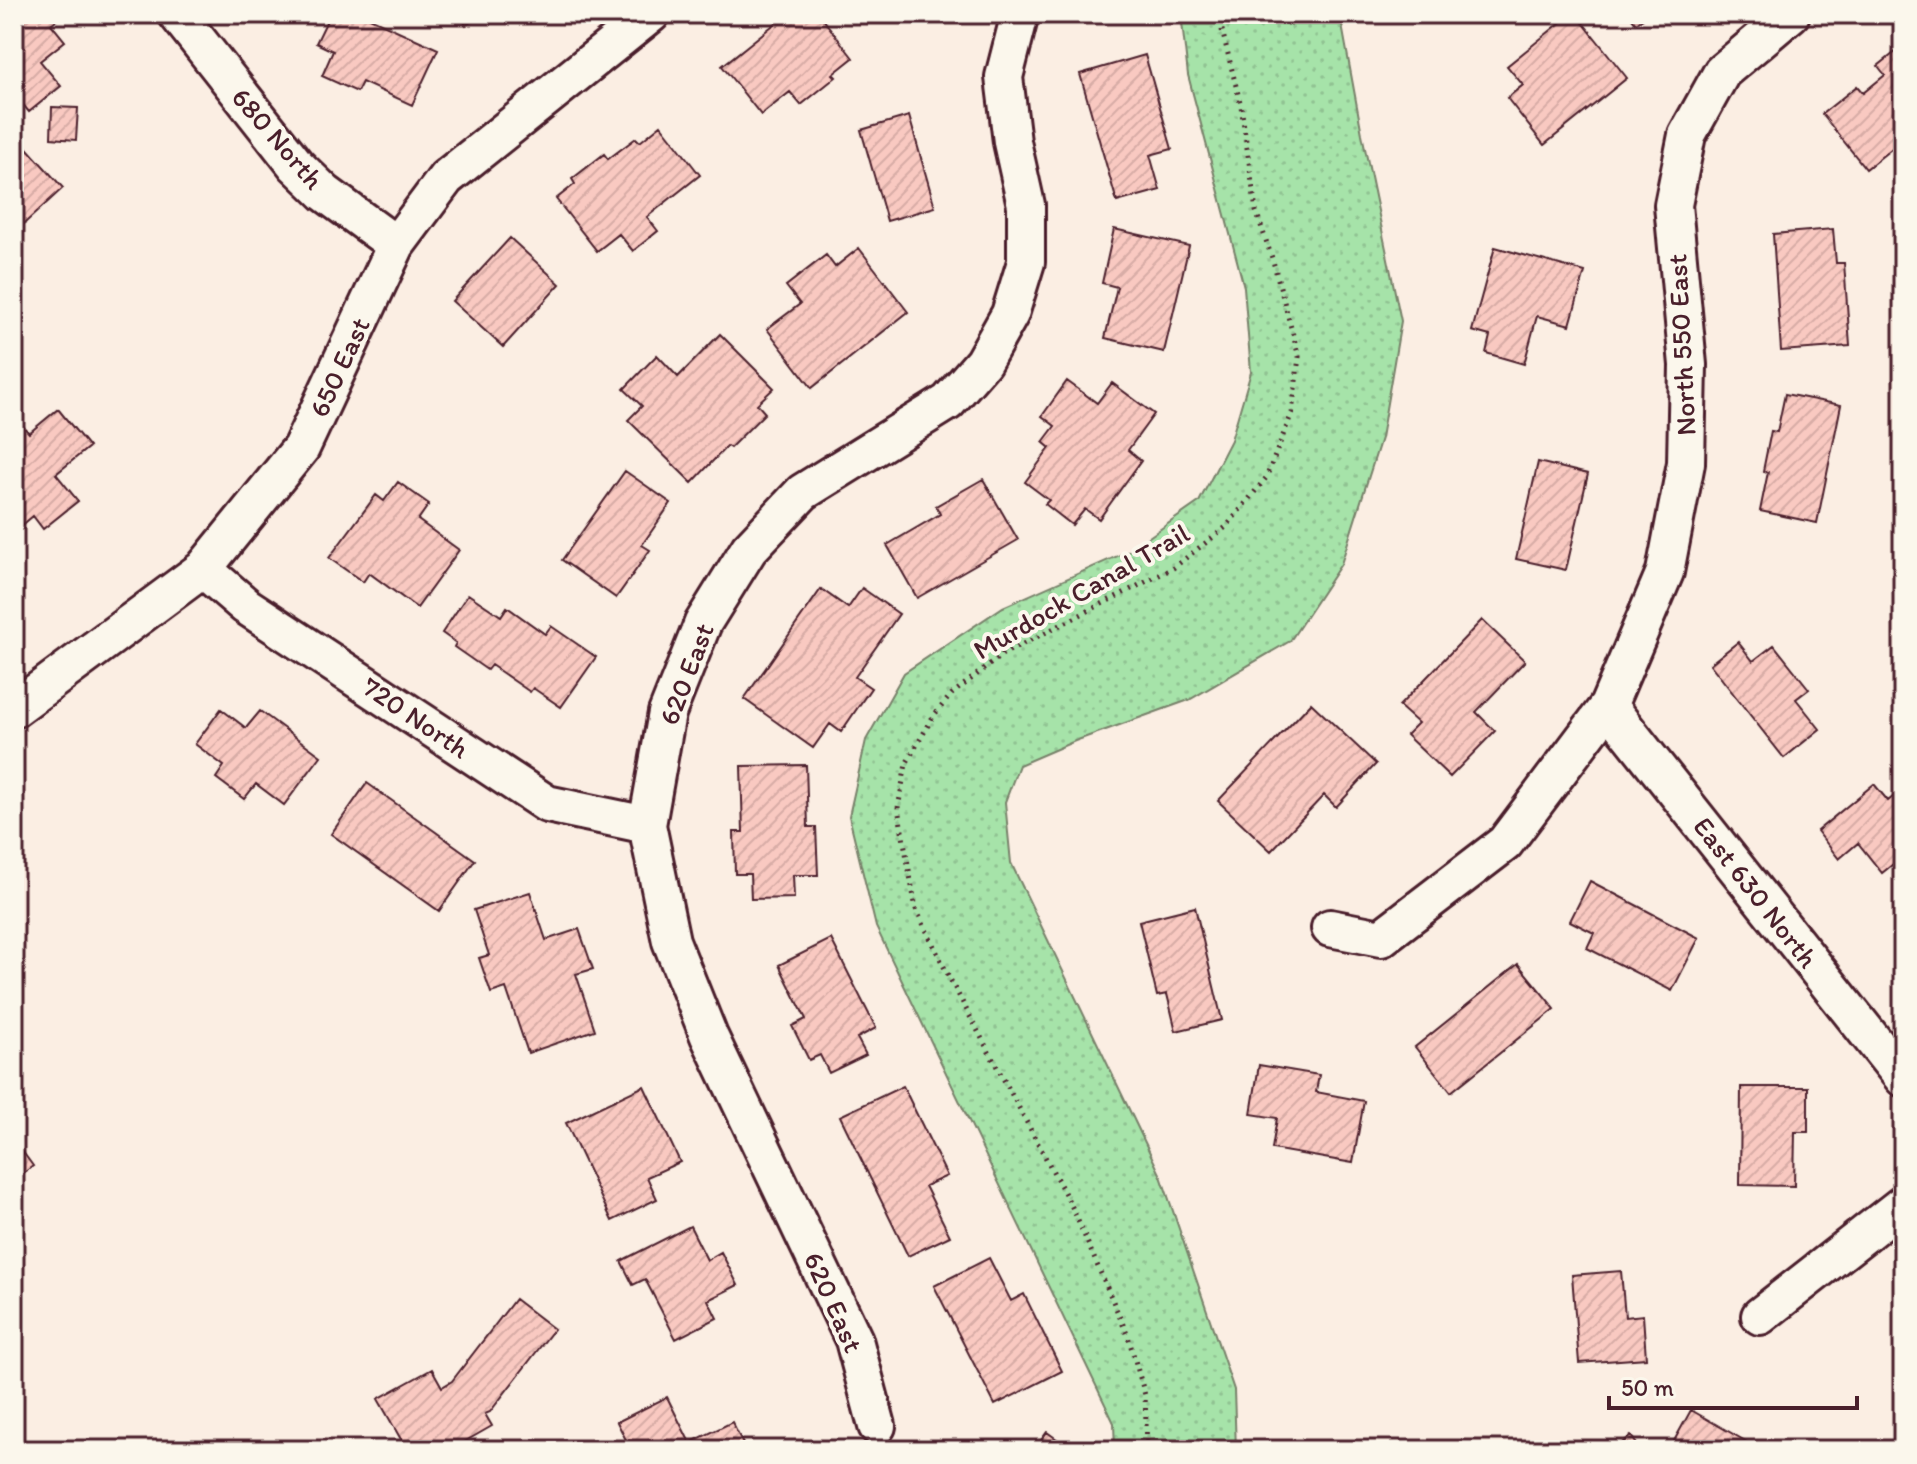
<svg xmlns="http://www.w3.org/2000/svg" width="1917" height="1464" viewBox="0 0 1917 1464" font-family="Itim,sans-serif">
  <style>
    .grass { fill: url(#grass-dots); stroke: #78816a; stroke-width: 2 }
    .building { fill: url(#building-hatch); stroke: #4a1f2b; stroke-width: 2 }
    .lines { fill: none; stroke-linecap: round; stroke-linejoin: round }
    .minor-casing { stroke: #4a1f2b; stroke-width: 42 }
    .path { stroke: #4a1f2b; stroke-width: 5; stroke-dasharray: 2 6; stroke-linecap: butt }
    .minor { stroke: #fbf7ec; stroke-width: 36 }
    .labels { text-anchor: middle; dominant-baseline: central; stroke-width: 8; stroke-linejoin: round; paint-order: stroke }
    .street-label { font-size: 28px; fill: #4a1f2b; stroke: #fbf7ec }
  </style>
  <defs>
    <pattern id="grass-dots" width="8" height="8" patternUnits="userSpaceOnUse" patternTransform="scale(2)"><rect width="8" height="8" fill="#a6e3a9"/><path d="M2 2h.1M6 6h.1" fill="none" stroke="#90c292" stroke-width="1.8" stroke-linecap="round"/></pattern>
    <pattern id="building-hatch" width="6" height="6" patternUnits="userSpaceOnUse" patternTransform="scale(2)"><rect width="6" height="6" fill="#f9c9c1"/><path d="M-1 1l2-2M0 6l6-6M5 7l2-2" fill="none" stroke="#d7aca6"/></pattern>
  </defs>
  <rect width="100%" height="100%" fill="#fbeee3"/>
  <filter id="ink" filterUnits="userSpaceOnUse"><feTurbulence type="fractalNoise" baseFrequency=".0125" numOctaves="2"/><feDisplacementMap in="SourceGraphic" scale="16" xChannelSelector="R" yChannelSelector="G"/><feConvolveMatrix kernelMatrix="1 2 1 2 8 2 1 2 1" color-interpolation-filters="sRGB"/></filter>
  <g filter="url(#ink)">
    <path class="grass" d="M1181 14H1340L1362 134 1401 321 1381 438 1341 564 1290 641 1189 700 1075 741 1019 765 1005 802 1011 863 1161 1176 1234 1390 1236 1450H1115L1114 1423 876 927 849 816 866 740 904 673 1003 607 1129 551 1199 502 1231 440 1251 372 1244 287 1188 75Z"/>
    <path class="building" d="M14 14H64L51 24 65 41 40 61 61 86 29 112 14 94Z
      M330 14H361L438 49 412 105 362 82 357 92 322 76 333 51 316 43Z
      M459 14H485L466 25Z
      M787 14H819L853 58 833 74 836 77 801 105 790 92 761 115 722 66Z
      M1571 14H1576L1627 78 1544 145 1507 98 1523 85 1507 66Z
      M1629 14H1648L1636 23Z
      M1903 46V152L1901 153 1895 146 1866 169 1822 114 1857 86 1863 93 1885 75 1878 66Z
      M1145 55 1172 149 1150 155 1160 190 1117 202 1080 74Z
      M52 107 78 108 76 140 51 138Z
      M909 116 935 207 887 221 861 130Z
      M661 125 700 175 647 217 658 231 633 251 619 234 597 251 556 199 575 184 572 179 604 154 608 159 636 138 640 142Z
      M27 148 63 188 14 233V160Z
      M1114 229 1189 246 1164 352 1105 338 1117 287 1102 283Z
      M1833 229 1836 263H1844L1850 346 1781 351 1773 234Z
      M510 238 560 284 503 347 452 301Z
      M1495 247 1585 272 1570 325 1537 316 1524 364 1486 353 1490 336 1472 331Z
      M859 248 908 312 812 388 767 329 800 304 786 286 826 255 835 267Z
      M720 334 774 388 757 404 765 413 730 448 727 446 692 483 628 420 642 406 624 389 657 355 678 377Z
      M1067 381 1097 403 1112 383 1154 414 1128 450 1141 461 1099 519 1085 509 1072 525 1045 504 1049 500 1025 482 1050 448 1043 442 1055 426 1042 416Z
      M1785 394 1841 405 1817 523 1760 511 1768 472 1763 471 1771 431 1777 432Z
      M58 409 89 447 56 474 78 501 43 529 33 516 14 532V416L29 433Z
      M1538 462 1588 474 1566 570 1516 559Z
      M625 471 671 503 642 545 650 550 616 598 562 560Z
      M983 479 1018 540 917 598 887 545 940 514 936 506Z
      M398 482 429 504 418 520 459 550 417 608 369 573 363 582 329 558 376 495 384 501Z
      M862 588 899 614 855 677 871 688 841 732 830 724 813 748 744 699 821 589 848 608Z
      M468 594 501 616 507 607 545 634 551 626 596 657 561 707 533 688 530 692 491 665 487 670 454 647 456 643 442 633Z
      M1482 620 1525 661 1476 712 1495 731 1450 777 1406 735 1418 723 1399 706Z
      M1738 642 1753 661 1774 645 1809 689 1796 699 1820 729 1784 758 1710 664Z
      M1311 703 1376 764 1336 807 1324 795 1271 851 1218 801Z
      M221 709 246 728 260 711 321 756 284 805 256 784 244 799 216 778 224 766 195 744Z
      M806 765 808 827H816L818 875H793L794 898 751 899 750 874H735L734 832H743L741 766Z
      M367 783 475 860 439 911 331 834Z
      M1874 784 1888 801 1901 790 1903 792V856L1882 873 1858 843 1839 859 1817 831Z
      M1590 881 1699 938 1672 991 1587 948 1594 933 1570 921Z
      M530 892 546 940 579 929 593 969 576 974 595 1030 528 1053 506 988 491 993 479 958 489 955 474 910Z
      M1195 907 1222 1020 1176 1031 1167 994 1157 996 1139 921Z
      M831 939 876 1028 857 1038 866 1055 829 1073 820 1055 809 1060 792 1026 806 1019 779 965Z
      M1518 964 1555 1009 1451 1092 1415 1047Z
      M1259 1065 1319 1075 1316 1092 1364 1101 1353 1163 1272 1149 1277 1118 1251 1114Z
      M644 1086 680 1162 647 1177 657 1199 612 1221 566 1123Z
      M903 1086 947 1176 925 1186 950 1236 908 1256 840 1116Z
      M1741 1087H1808V1132H1795L1794 1186 1740 1185Z
      M14 1140 33 1166 14 1180Z
      M690 1226 707 1260 721 1252 738 1285 708 1300 717 1318 676 1339 645 1279 633 1285 621 1261Z
      M989 1258 1011 1301 1024 1294 1062 1371 995 1405 934 1286Z
      M1621 1271 1625 1317 1643 1315 1646 1358 1579 1363 1572 1275Z
      M515 1299 554 1329 490 1412 485 1414 492 1426 450 1450H438L431 1445 423 1450H407L378 1399 432 1369 442 1387 452 1381Z
      M667 1397 690 1443 732 1422 746 1450H631L617 1422Z
      M1691 1410 1761 1450H1669Z
      M1047 1432 1072 1450H1034Z
      M1631 1436 1641 1450H1613Z"/>
    <g class="lines">
      <defs>
        <path id="minor" d="M177 14 296 165 325 193 396 245
          M203 569 246 606 547 804 647 825
          M1608 706 1903 1078
          M14 709 203 569 301 448 396 245 446 178 651 14
          M1330 928 1381 938 1505 843 1608 706 1665 572 1686 463 1688 365 1673 205 1687 135 1722 72 1791 14
          M1760 1316 1903 1204
          M877 1426 854 1340 709 1036 671 941 647 825 667 713 703 623 749 549 803 492 948 402 983 362 1010 314 1026 262V205L1012 142 1004 77 1020 14"/>
      </defs>
      <use href="#minor" class="minor-casing"/>
      <path class="path" d="M1147 1450 1145 1395 1128 1336 1072 1207 950 979 916 909 898 808 906 764 934 715 952 694 1003 654 1173 568 1226 527 1266 478 1292 413 1299 357 1273 261 1256 211 1241 106 1218 14"/>
      <use href="#minor" class="minor"/>
    </g>
  </g>
  <g class="labels">
    <g class="street-label">
      <text transform="translate(278 138) rotate(49)">680 North</text>
      <text transform="translate(1681 345) rotate(-93)">North 550 East</text>
      <text transform="translate(339 367) rotate(-65)">650 East</text>
      <text transform="translate(1081 591) rotate(-30)">Murdock Canal Trail</text>
      <text transform="translate(686 674) rotate(-69)">620 East</text>
      <text transform="translate(416 717) rotate(34)">720 North</text>
      <text transform="translate(1756 892) rotate(52)">East 630 North</text>
      <text transform="translate(834 1302) rotate(66)">620 East</text>
    </g>
  </g>
  <rect width="1917" height="1464" fill="none" stroke="#fbf7ec" stroke-width="48"/>
  <rect x="24" y="24" width="1869" height="1416" fill="none" stroke="#4a1f2b" stroke-width="3" filter="url(#ink)"/>
  <path d="M1609 1396v12h248v-12" fill="none" stroke="#4a1f2b" stroke-width="4"/>
  <text x="1621" y="1396" font-size="24" fill="#4a1f2b" stroke="#fbf7ec" stroke-width="6" paint-order="stroke">50 m</text>
</svg>
